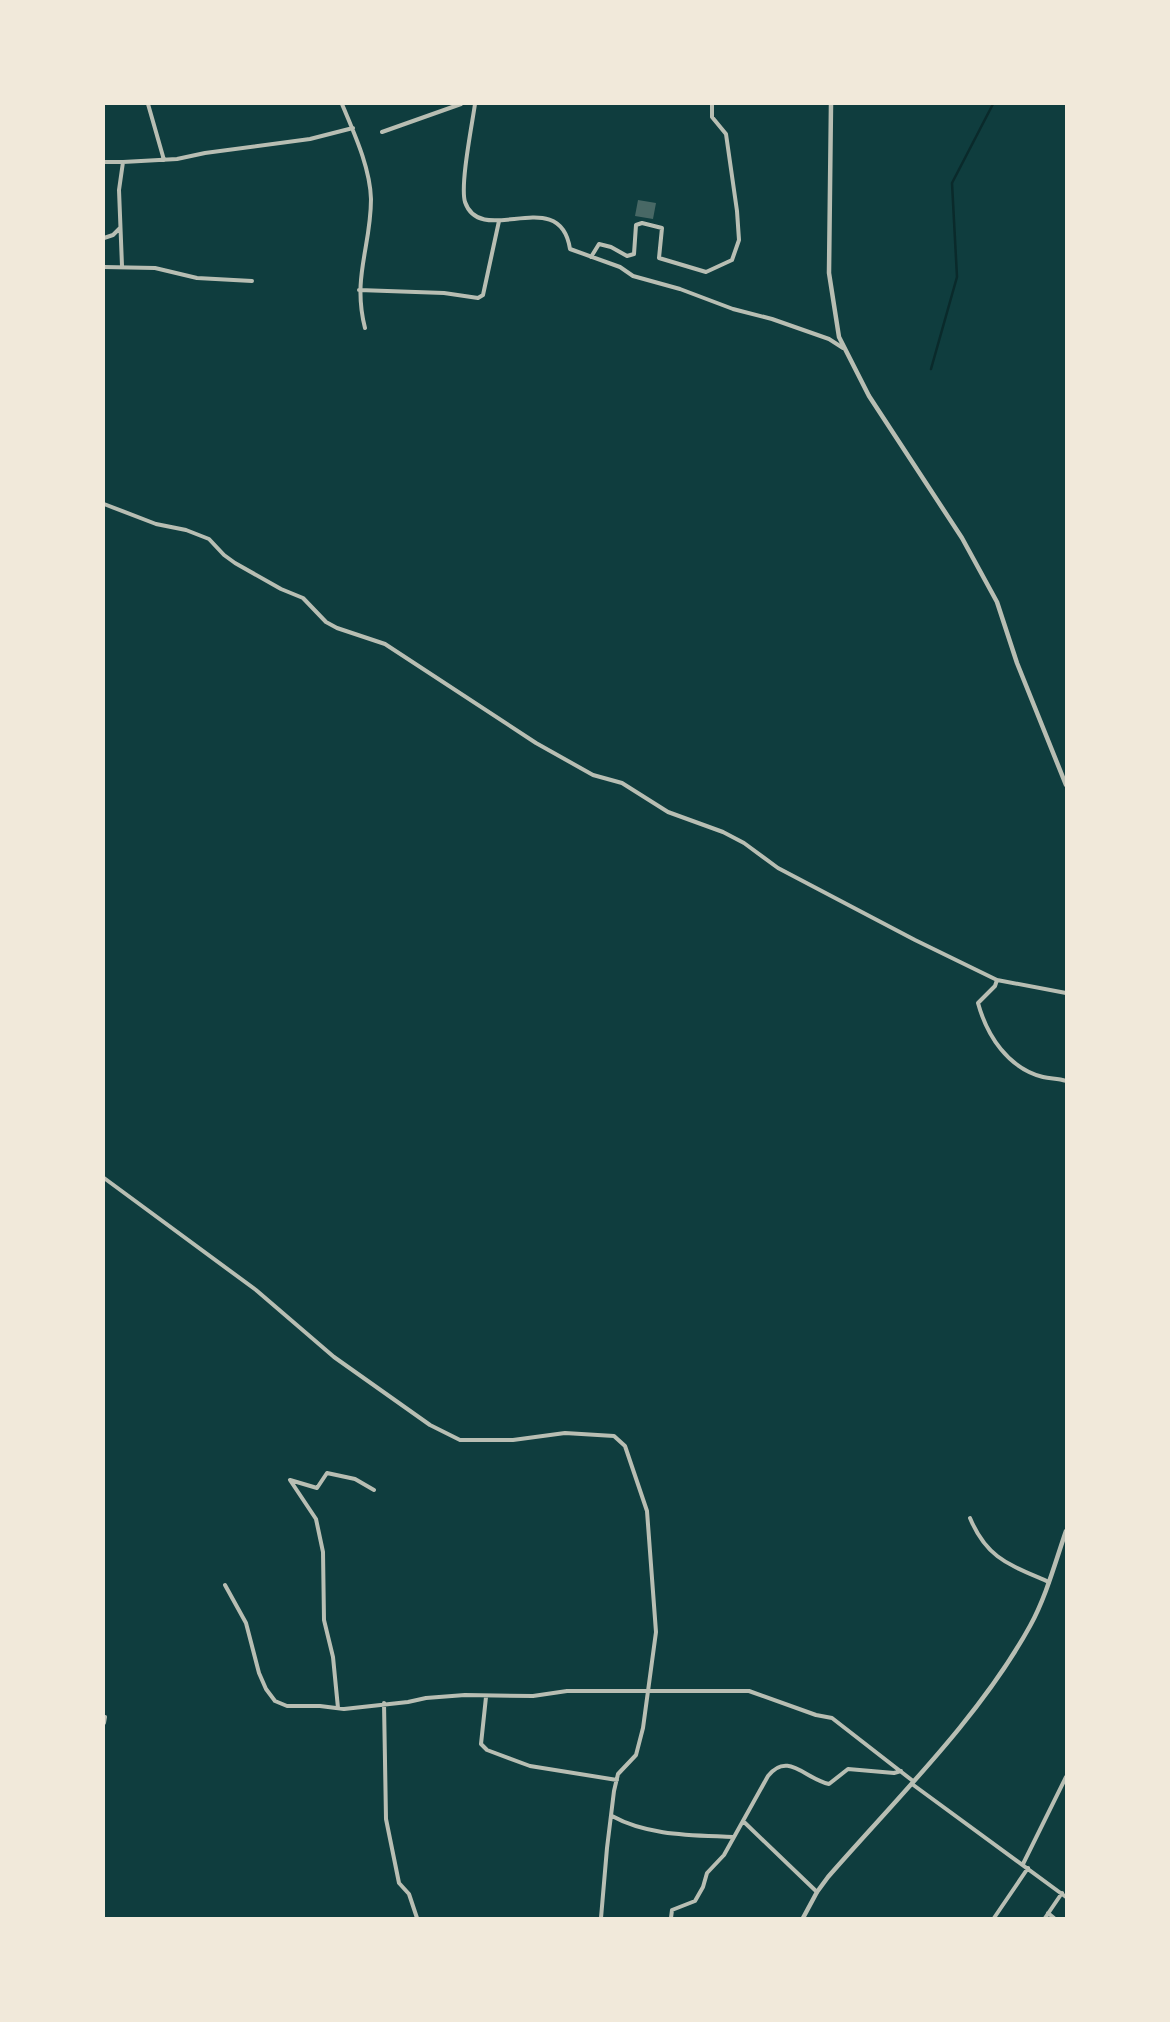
<svg xmlns="http://www.w3.org/2000/svg" width="1170" height="2022" viewBox="0 0 1170 2022" font-family="Inter,sans-serif">
  <style>
    .lines { fill: none; stroke-linecap: round; stroke-linejoin: round }
    .stream { stroke: #0a2a2b; stroke-width: 2.5 }
    .building { fill: #486865 }
    .minor { stroke: #b8beb3; stroke-width: 4 }
    .tertiary { stroke: #b8beb3; stroke-width: 4.5 }
  </style>
  <rect width="100%" height="100%" fill="#0f3d3e"/>
  <g class="lines">
    <path class="stream" d="M931 369 957 277 952 183 993 104"/>
  </g>
  <path class="building" d="M638 200 656 203 653 219 635 216Z"/>
  <g class="lines">
    <path class="minor" d="M148 104 164 160
      M342 104C354 133 370 167 371 199 371 247 352 277 365 328
      M475 104C472 125 460 185 465 202 481 249 560 183 570 249L620 267 633 276 680 289 733 309 772 319 829 339 843 348
      M382 132 461 104
      M104 162H123
      M104 238 113 235 120 228
      M591 257 599 244 611 247 627 256 634 254 636 225 642 223 662 228 659 258 706 272 732 260 739 240 737 211 726 134 712 117V104
      M122 266 119 190 123 162 177 159 205 153 310 139 353 128
      M104 267 155 268 197 278 252 281
      M359 290 444 293 478 298 483 295 499 221
      M104 504 156 524 186 530 209 539 224 555 235 563 281 589 303 598 326 622 337 628 385 644 536 743 593 775 622 783 668 812 723 832 744 843 778 868 915 940 997 980 1066 993
      M997 980 995 986 978 1003C987 1036 1008 1068 1043 1077 1051 1079 1058 1078 1066 1081
      M104 1178 256 1290 334 1357 430 1425 460 1440H513L565 1433 614 1436 625 1446 647 1511 656 1632 643 1728 636 1755 618 1774 614 1791 607 1848 601 1918
      M970 1518C987 1559 1010 1565 1049 1582
      M225 1585 246 1623 259 1673 266 1689 275 1701 287 1706H320L344 1709 408 1702 426 1698 465 1695 533 1696 567 1691H749L816 1715 832 1718 913 1781
      M486 1697 481 1744 487 1750 530 1766 617 1780
      M384 1703 386 1819 399 1883 409 1894 417 1918
      M338 1708 333 1657 324 1620 323 1552 316 1519 290 1480 317 1488 327 1473 355 1479 374 1490
      M104 1723 105 1717
      M912 1784 1066 1897
      M612 1816C648 1836 693 1835 733 1837
      M743 1821 817 1892
      M1023 1864 1066 1777
      M1048 1913 1054 1918
      M671 1918 672 1910 695 1901 703 1887 707 1873 724 1855 768 1776C788 1751 805 1779 829 1784L848 1769 894 1773 901 1771
      M994 1918 1028 1868
      M1045 1918 1062 1893"/>
    <path class="tertiary" d="M831 104 829 273 839 337 869 396 962 538 997 602 1017 663 1066 785
      M803 1918 817 1892 828 1877C896 1799 980 1717 1030 1626 1046 1597 1055 1563 1066 1531"/>
  </g>
  <rect width="1170" height="2022" fill="none" stroke="#f1e9da" stroke-width="210"/>
</svg>
